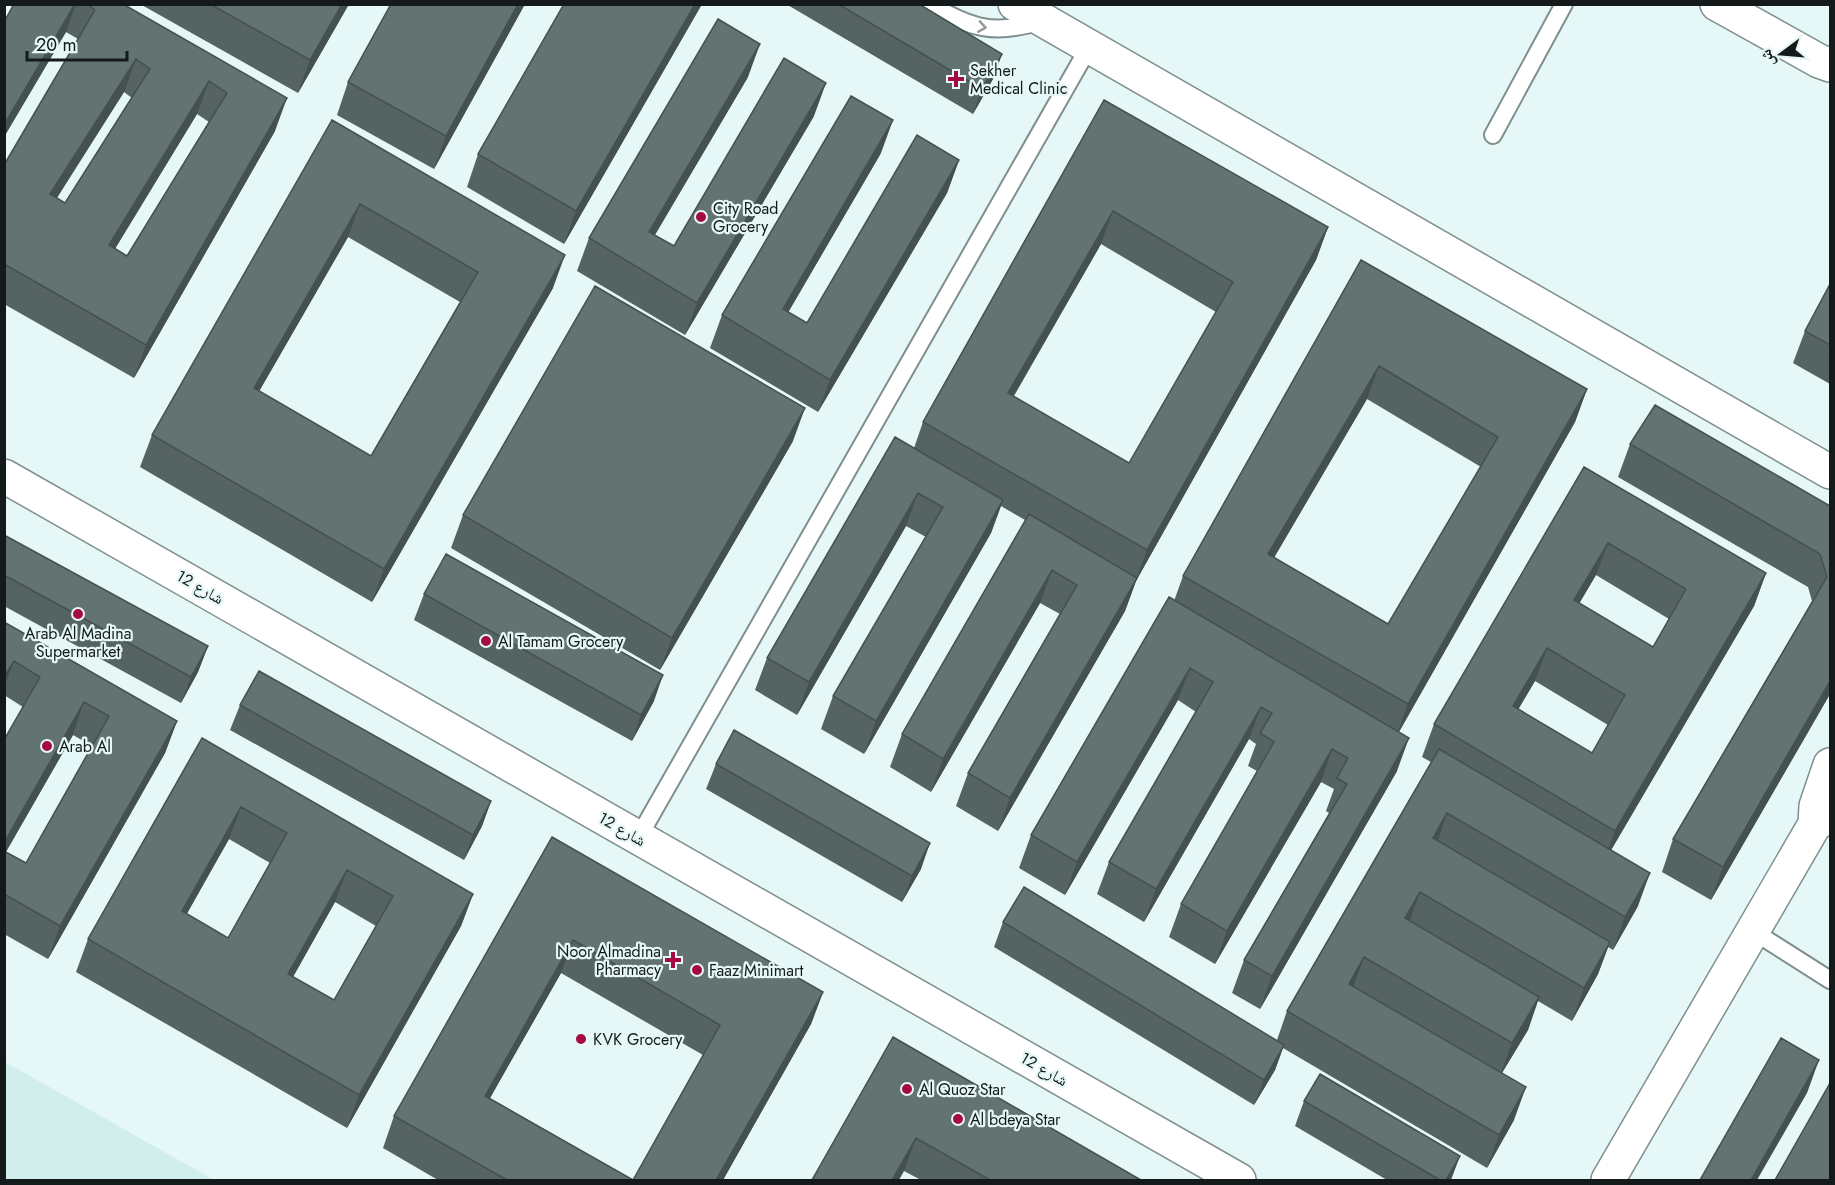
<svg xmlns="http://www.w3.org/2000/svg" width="1835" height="1185" viewBox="0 0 1835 1185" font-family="Jost,'Noto Naskh Arabic',sans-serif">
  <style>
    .built { fill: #d2eeec }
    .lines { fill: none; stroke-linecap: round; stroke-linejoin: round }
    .service-casing { stroke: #7f8f8e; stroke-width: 20 }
    .minor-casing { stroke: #7f8f8e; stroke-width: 36 }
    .service { stroke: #fff; stroke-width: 16 }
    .minor { stroke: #fff; stroke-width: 33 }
    .wall { fill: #556362; fill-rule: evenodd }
    .shaded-wall { fill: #455050 }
    .building { fill: #637372; stroke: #455050; stroke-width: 1.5; fill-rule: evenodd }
    .oneway { stroke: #959898 }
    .poi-dot { fill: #a50b3e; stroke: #e5f7f6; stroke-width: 2 }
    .labels { text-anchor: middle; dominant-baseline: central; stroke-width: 4.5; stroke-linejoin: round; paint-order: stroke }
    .poi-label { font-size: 16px; fill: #141a1a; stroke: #e5f7f6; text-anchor: start }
    .street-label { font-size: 16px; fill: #141a1a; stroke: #e5f7f6 }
  </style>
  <rect width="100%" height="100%" fill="#e5f7f6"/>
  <path class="built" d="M4 1062H5L214 1180H5Z"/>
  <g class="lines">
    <defs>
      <path id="service" d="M929 4C971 28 993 36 1041 21
        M1493 135 1564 4
        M638 838 1089 47
        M1753 931 1830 980"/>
      <path id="minor" d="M1015 4 1830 472
        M1717 4 1819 61 1830 65
        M4 476 1239 1180
        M1830 765 1816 806 1815 824 1830 816
        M1608 1180 1815 824"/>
    </defs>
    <use href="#service" class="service-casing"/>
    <use href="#minor" class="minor-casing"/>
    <use href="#service" class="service"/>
    <use href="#minor" class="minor"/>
  </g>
  <path class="wall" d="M14 4H123L275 131 134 378 4 304V165L78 39 66 32 4 137V22ZM124 92 132 98 65 203 57 198ZM197 114 209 122 127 256 115 248Z
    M140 4H349L298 93Z
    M391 4H525L434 169 337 115 348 82Z
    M564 4H702L564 244 467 187 478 154Z
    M786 4H919L1002 54 993 79 973 114Z
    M748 77 655 235 674 246 814 116 685 335 577 271 589 238Z
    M1104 100 1328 227 1316 260 1136 581 1125 611 998 831 956 806 968 773 1060 614 1040 603 931 792 890 767 902 734 1025 520 1001 506 991 533 864 754 821 729 833 696 926 537 906 526 797 715 755 690 767 658 914 448 923 422ZM1101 244 1216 312 1129 463 1014 396Z
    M332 120 553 288 372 602 140 467 152 435ZM348 237 460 302 371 456 259 391Z
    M881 153 788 312 807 323 959 160 947 193 818 412 710 348 722 315Z
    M1361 260 1587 389 1575 422 1399 732 1397 771 1260 1009 1232 993 1244 960 1329 813 1326 811 1334 789 1321 782 1215 964 1169 937 1181 904 1257 771 1248 766 1256 744 1249 739 1144 922 1097 894 1109 862 1196 712 1178 700 1065 895 1019 868 1031 835 1174 601 1183 576ZM1367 399 1481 467 1388 624 1274 557Z
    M1830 284V384L1793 363 1805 331Z
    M793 441 660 670 451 548 463 515Z
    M1630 444 1830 506V694L1711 900 1662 872 1673 839 1812 601 1808 587 1618 477Z
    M1584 467 1766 573 1754 606 1611 850 1638 906 1613 950 1608 947 1598 974 1572 1021 1538 1001 1528 1030 1502 1073 1514 1120 1487 1168 1283 1048 1275 1070 1254 1105 994 947 1003 922 1277 1040 1287 1011 1431 762 1422 757 1434 724ZM1596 575 1669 619 1653 647 1579 603ZM1535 681 1608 725 1592 753 1518 709Z
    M4 535 208 646 198 672 181 703 4 606Z
    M424 594 654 701 632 741 414 620Z
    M4 622 177 721 165 753 48 959 4 934V740L23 707 4 695ZM73 735 92 746 26 863 6 852Z
    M240 705 491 801 482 826 464 860 230 730Z
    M202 738 473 894 461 926 347 1128 76 972 88 939ZM229 839 270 863 228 938 186 914ZM335 902 376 926 334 1000 293 977Z
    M716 764 921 869 902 902 706 789Z
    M552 837 823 992 811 1024 723 1180H438L383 1148 394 1116ZM561 973 703 1055 633 1180 490 1098Z
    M893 1037 1141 1180H921L904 1171Z
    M1304 1101 1451 1180H1387L1295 1126Z"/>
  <path class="shaded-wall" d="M75 4H76L66 32 4 137V125Z
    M342 4H349L298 93 310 60Z
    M518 4H525L434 169 446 136Z
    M695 4H702L564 244 576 211Z
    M760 44 748 77 637 265 649 232Z
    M1002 54 993 79 973 114 982 89Z
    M136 59 124 92 38 227 50 194Z
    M209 81 197 114 98 277 109 245Z
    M826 83 814 116 685 335 697 303Z
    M287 98 275 131 134 378 146 345Z
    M893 120 881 153 771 342 783 309Z
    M959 160 947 193 818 412 830 380Z
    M360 204 348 237 242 421 254 388Z
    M1113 211 1101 244 996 426 1008 393Z
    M1328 227 1316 260 1136 581 1125 611 998 831 1010 798 1136 580 1147 550Z
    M565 255 553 288 372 602 384 569Z
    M1379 366 1367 399 1257 587 1268 554Z
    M1587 389 1575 422 1396 737 1408 704Z
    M805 408 793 441 660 670 672 638Z
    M918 493 906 526 797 715 809 682Z
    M1003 500 991 533 864 754 876 721Z
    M1608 543 1596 575 1562 633 1574 600Z
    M1052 570 1040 603 931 792 943 759Z
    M1766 573 1754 606 1603 864 1615 831Z
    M208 646 198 672 181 703 191 677Z
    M1547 648 1535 681 1501 739 1513 706Z
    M14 661 4 687V677Z
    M1190 668 1178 700 1065 895 1077 862Z
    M663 675 654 701 632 741 641 715Z
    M1830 681V694L1711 900 1723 867Z
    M84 702 73 735 4 855V843Z
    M1261 707 1249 739 1144 922 1156 889Z
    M177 721 165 753 48 959 60 926Z
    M1409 738 1397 771 1260 1009 1272 976Z
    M1332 749 1321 782 1215 964 1227 931Z
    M491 801 482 826 464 860 473 835Z
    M241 807 229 839 170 944 182 911Z
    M1447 813 1436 846 1433 838Z
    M930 843 921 869 902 902 912 876Z
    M347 870 335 902 276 1007 288 974Z
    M1650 873 1638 906 1613 950 1625 917Z
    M1420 892 1408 925 1405 918Z
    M473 894 461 926 347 1128 359 1095Z
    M573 940 561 973 473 1128 485 1096Z
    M1610 942 1598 974 1572 1021 1584 988Z
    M1364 957 1352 990 1349 984Z
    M823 992 811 1024 723 1180H716Z
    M1539 997 1528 1030 1500 1076 1512 1043Z
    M1284 1045 1275 1070 1254 1105 1264 1080Z
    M1819 1060 1807 1093 1757 1180H1751Z
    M1526 1087 1514 1120 1487 1168 1499 1135Z
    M916 1138 904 1171 899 1180H892Z
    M1460 1156 1451 1180H1446Z"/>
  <path class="building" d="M14 4H75L4 125V22Z
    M87 4H123L287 98 146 345 4 264V165L95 10ZM136 59 150 69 65 203 50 194ZM209 81 227 93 127 256 109 245Z
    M210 4H342L310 60Z
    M391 4H518L446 136 348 82Z
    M564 4H695L576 211 478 154Z
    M838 4H919L1002 54 982 89Z
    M718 19 760 44 649 232 674 246 784 58 826 83 697 303 589 238Z
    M851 96 893 120 783 309 807 323 917 135 959 160 830 380 722 315Z
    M1104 100 1328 227 1147 550 923 422ZM1113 211 1233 282 1129 463 1008 393Z
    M332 120 565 255 384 569 152 435ZM360 204 478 272 371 456 254 388Z
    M1361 260 1587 389 1408 704 1183 576ZM1379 366 1498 437 1388 624 1268 554Z
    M1830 284V345L1805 331Z
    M595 286 805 408 672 638 463 515Z
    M1655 405 1830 506V681L1723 867 1673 839 1827 577 1820 554 1630 444Z
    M895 437 1003 500 876 721 833 696 943 507 918 493 809 682 767 658Z
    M1584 467 1766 573 1615 831 1434 724ZM1608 543 1686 589 1653 647 1574 600ZM1547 648 1625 695 1592 753 1513 706Z
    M1029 514 1137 578 1010 798 968 773 1077 585 1052 570 943 759 902 734Z
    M4 535 208 646 191 677 4 575Z
    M446 554 663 675 641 715 424 594Z
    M1169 597 1409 738 1272 976 1244 960 1347 784 1337 778 1348 758 1332 749 1227 931 1181 904 1274 742 1260 733 1272 713 1261 707 1156 889 1109 862 1213 682 1190 668 1077 862 1031 835Z
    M4 622 177 721 60 926 4 894V851L26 863 109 716 84 702 4 843V740L40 677 14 661 4 677Z
    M259 671 491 801 473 835 240 705Z
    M734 730 930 843 912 876 716 764Z
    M202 738 473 894 359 1095 88 939ZM241 807 287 833 228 938 182 911ZM347 870 393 896 334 1000 288 974Z
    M1439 749 1650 873 1625 917 1447 813 1433 838 1610 942 1584 988 1420 892 1405 918 1539 997 1512 1043 1364 957 1349 984 1526 1087 1499 1135 1287 1011Z
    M552 837 823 992 716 1180H507L394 1116ZM573 940 720 1025 633 1180 485 1096Z
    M1024 887 1284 1045 1264 1080 1003 922Z
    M893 1037 1141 1180H990L916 1138 892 1180H812Z
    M1781 1038 1819 1060 1751 1180H1700Z
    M1320 1074 1460 1156 1446 1180H1440L1304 1101Z
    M1830 1083V1180H1775Z"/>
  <defs><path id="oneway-chevron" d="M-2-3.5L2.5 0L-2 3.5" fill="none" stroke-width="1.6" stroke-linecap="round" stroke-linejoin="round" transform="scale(1.5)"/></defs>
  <use class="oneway" href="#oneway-chevron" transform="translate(982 27) rotate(9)"/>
  <g class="poi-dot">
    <path d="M953 70h6v6h6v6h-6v6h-6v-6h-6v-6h6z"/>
    <circle cx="701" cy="217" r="6"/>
    <circle cx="78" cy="614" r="6"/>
    <circle cx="486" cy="641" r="6"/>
    <circle cx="47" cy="746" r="6"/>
    <path d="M670 951h6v6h6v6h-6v6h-6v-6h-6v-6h6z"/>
    <circle cx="697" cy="970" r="6"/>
    <circle cx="581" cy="1039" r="6"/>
    <circle cx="907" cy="1089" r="6"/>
    <circle cx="958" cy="1119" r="6"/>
  </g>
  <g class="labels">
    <g class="poi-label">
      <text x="970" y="70">Sekher<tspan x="970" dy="18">Medical Clinic</tspan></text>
      <text x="713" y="208">City Road<tspan x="713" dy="18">Grocery</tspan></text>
      <text x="78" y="633" text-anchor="middle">Arab Al Madina<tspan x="78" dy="18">Supermarket</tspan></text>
      <text x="498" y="641">Al Tamam Grocery</text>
      <text x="59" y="746">Arab Al</text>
      <text x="661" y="951" text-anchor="end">Noor Almadina<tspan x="661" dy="18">Pharmacy</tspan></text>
      <text x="709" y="970">Faaz Minimart</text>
      <text x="593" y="1039">KVK Grocery</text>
      <text x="919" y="1089">Al Quoz Star</text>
      <text x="970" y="1119">Al bdeya Star</text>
    </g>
    <g class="street-label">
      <text transform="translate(200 587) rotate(30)">شارع 12</text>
      <text transform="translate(622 829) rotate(30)">شارع 12</text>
      <text transform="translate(1044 1069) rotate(30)">شارع 12</text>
    </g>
  </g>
  <rect width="1835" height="1185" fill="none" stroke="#141a1a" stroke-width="12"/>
  <g transform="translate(1781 54) rotate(254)" stroke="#e5f7f6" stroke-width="4.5" paint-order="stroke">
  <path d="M0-4.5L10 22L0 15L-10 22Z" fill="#141a1a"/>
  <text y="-9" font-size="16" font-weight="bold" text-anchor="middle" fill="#141a1a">ش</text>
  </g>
  <path d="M27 51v9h100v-9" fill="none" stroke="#141a1a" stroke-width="3"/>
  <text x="36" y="51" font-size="18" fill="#141a1a" stroke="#e5f7f6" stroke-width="4.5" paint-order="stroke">20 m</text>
</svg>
